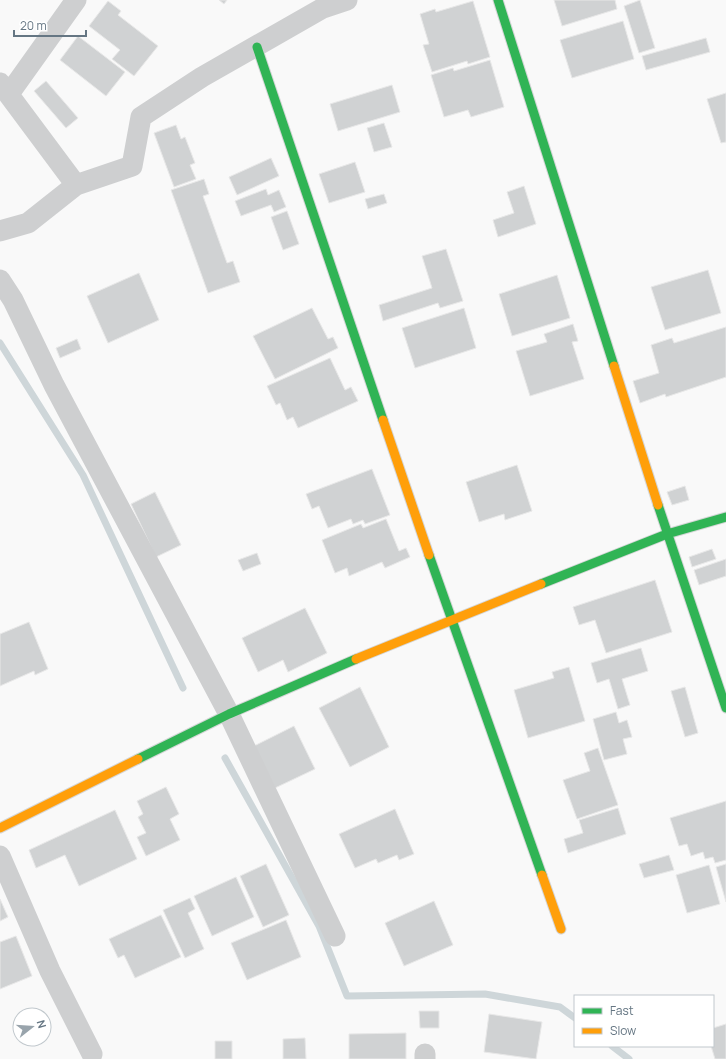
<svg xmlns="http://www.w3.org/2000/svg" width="726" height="1059" viewBox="0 0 726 1059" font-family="Manrope,sans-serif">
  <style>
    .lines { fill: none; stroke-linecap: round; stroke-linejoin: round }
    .stream { stroke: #ced6d9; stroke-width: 7 }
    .building { fill: #d0d2d3; stroke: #e8e8e8 }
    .fast-casing { stroke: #d5d6d7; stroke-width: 11 }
    .slow-casing { stroke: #d5d6d7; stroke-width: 11 }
    .street { stroke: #cecfd0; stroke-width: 21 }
    .fast { stroke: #30b455; stroke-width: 9 }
    .slow { stroke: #ff9f0a; stroke-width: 9 }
  </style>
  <rect width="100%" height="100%" fill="#f9f9f9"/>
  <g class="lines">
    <path class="stream" d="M0 343 83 475 183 688
      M225 758 319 926 347 996 485 994 560 1007 575 1018
      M612 1046 629 1059"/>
  </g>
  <path class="building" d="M219 0H227L224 4Z
    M554 0H615L617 9 562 26Z
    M640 0 655 48 639 53 624 6Z
    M108 1 121 11 118 15 158 46 134 76 112 59 120 50 89 26Z
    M473 1 490 57 468 64 467 61 432 72 423 45 429 44 420 14 435 9 436 12Z
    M623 21 634 59 572 78 560 40Z
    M78 36 125 72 106 96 60 60Z
    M706 38 710 52 646 70 642 56Z
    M490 60 504 107 471 117 468 110 444 117 431 75 453 68 454 71Z
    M46 81 78 118 66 128 34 91Z
    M392 85 400 112 338 131 330 104Z
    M726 93V142L721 143 707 99Z
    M384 123 392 147 374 152 367 128Z
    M176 125 181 139 185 137 195 163 190 165 196 179 174 187 154 133Z
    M271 158 279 176 237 195 229 177Z
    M355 162 365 192 329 203 319 174Z
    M204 179 209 194 203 196 227 263 233 261 240 282 208 293 171 190Z
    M524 186 536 224 498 237 493 220 514 213 507 192Z
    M266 189 268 195 279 190 286 207 274 212 271 205 241 216 235 201Z
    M384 194 387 203 368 209 365 199Z
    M287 211 299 244 283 250 271 217Z
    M446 249 463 301 440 308 438 303 383 321 379 305 432 288 422 256Z
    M708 270 721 313 665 330 651 287Z
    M139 273 159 320 108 343 87 296Z
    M557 275 570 318 512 336 499 294Z
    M312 308 328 339 333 337 338 348 275 379 253 336Z
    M464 308 476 348 415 368 402 328Z
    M573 324 578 341 572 342 584 379 530 396 516 351 547 342 544 334Z
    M726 327V377L666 397 665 394 640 403 633 381 659 373 651 345 672 338 674 343Z
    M77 339 81 349 60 358 56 348Z
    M330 358 345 390 351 387 358 401 298 428 293 417 287 420 280 403 276 405 267 386Z
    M517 465 532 511 505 520 504 514 479 522 466 482Z
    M372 469 390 515 365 524 363 520 353 524 351 519 328 528 319 506 312 509 306 494Z
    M685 486 689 500 672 505 667 492Z
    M155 492 181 545 156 557 131 504Z
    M386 519 399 551 406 548 410 557 385 568 382 562 349 576 347 568 335 573 322 540 361 524 363 528Z
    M712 549 716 559 692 567 689 557Z
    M257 553 261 564 243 571 238 560Z
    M726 559V576L699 585 694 570Z
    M655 580 672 632 606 653 595 620 579 625 573 607Z
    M305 608 327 653 288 672 283 660 258 672 242 638Z
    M29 622 48 669 35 675 34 671 0 686V634Z
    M641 648 648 671 622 679 630 705 618 709 609 679 597 683 591 663Z
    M569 667 585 721 528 738 514 690 554 678 552 672Z
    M360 687 389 747 350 767 319 708Z
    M685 687 698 733 685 737 671 691Z
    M616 712 619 723 627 720 632 737 623 739 627 754 604 760 593 719Z
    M294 726 315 769 275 788 254 746Z
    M598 748 618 805 577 819 563 780 590 771 584 753Z
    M166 787 179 814 170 819 180 840 146 856 137 837 146 833 138 817 143 814 137 801Z
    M726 801V860L715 863 713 857 705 859 703 852 691 856 687 844 679 846 670 818Z
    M618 808 626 834 568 853 564 839 583 833 579 820Z
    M395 809 414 854 399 860 397 855 378 863 376 859 355 868 339 834Z
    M115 810 137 859 79 886 65 855 36 868 29 850Z
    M669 855 674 870 644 878 639 864Z
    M266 864 289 915 263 927 240 876Z
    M726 864V902L716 867Z
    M709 865 720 904 687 913 676 875Z
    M236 877 254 917 212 936 194 896Z
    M190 898 195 909 188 913 204 949 185 958 163 910Z
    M0 899 8 917 0 921Z
    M434 901 453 945 404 966 385 923Z
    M161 915 181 957 135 978 124 955 118 958 109 939Z
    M286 920 301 957 247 980 231 943Z
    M16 936 32 976 0 989V942Z
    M419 1011H439V1028H420Z
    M489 1014 542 1022 536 1059 484 1052Z
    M726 1024V1059H715L711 1046H713V1028Z
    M406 1033V1059H349V1034Z
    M305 1038 306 1059H283V1039Z
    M215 1041H232V1059H215Z"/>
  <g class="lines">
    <defs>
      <path id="fast" d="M498 0 614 366
        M257 47 383 420
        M658 505 726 708
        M429 555 542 875
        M541 584 667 534 726 517
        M138 759 229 714 356 659"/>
      <path id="slow" d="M614 366 658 505
        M383 420 429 555
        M356 659 541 584
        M0 828 138 759
        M542 875 561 929"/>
    </defs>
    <use href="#fast" class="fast-casing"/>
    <use href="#slow" class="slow-casing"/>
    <path class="street" d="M0 83 76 185
      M9 94 76 0
      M0 231 28 223 76 185 132 166 141 117 202 77 323 8 347 0
      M0 280 13 300 54 385 229 714 335 936
      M0 856 50 971 92 1054
      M425 1059V1054"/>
    <use href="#fast" class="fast"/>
    <use href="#slow" class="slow"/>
  </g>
  <rect x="574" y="995" width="140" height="52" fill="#ffffff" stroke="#c1c8cd"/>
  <rect x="582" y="1008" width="20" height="6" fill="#30b455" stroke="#c1c8cd"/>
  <text x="610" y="1015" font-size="12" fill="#657683">Fast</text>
  <rect x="582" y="1028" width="20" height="6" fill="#ff9f0a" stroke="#c1c8cd"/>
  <text x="610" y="1035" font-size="12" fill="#657683">Slow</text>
  <g transform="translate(32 1027) rotate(73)"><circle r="19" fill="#ffffff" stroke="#c1c8cd"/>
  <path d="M0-3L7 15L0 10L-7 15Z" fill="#99a4ac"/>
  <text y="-6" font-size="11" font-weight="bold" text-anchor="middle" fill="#657683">N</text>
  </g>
  <path d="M14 30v6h72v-6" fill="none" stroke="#657683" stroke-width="2"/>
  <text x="20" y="30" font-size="12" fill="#657683" stroke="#ffffff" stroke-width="3" paint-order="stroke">20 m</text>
</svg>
